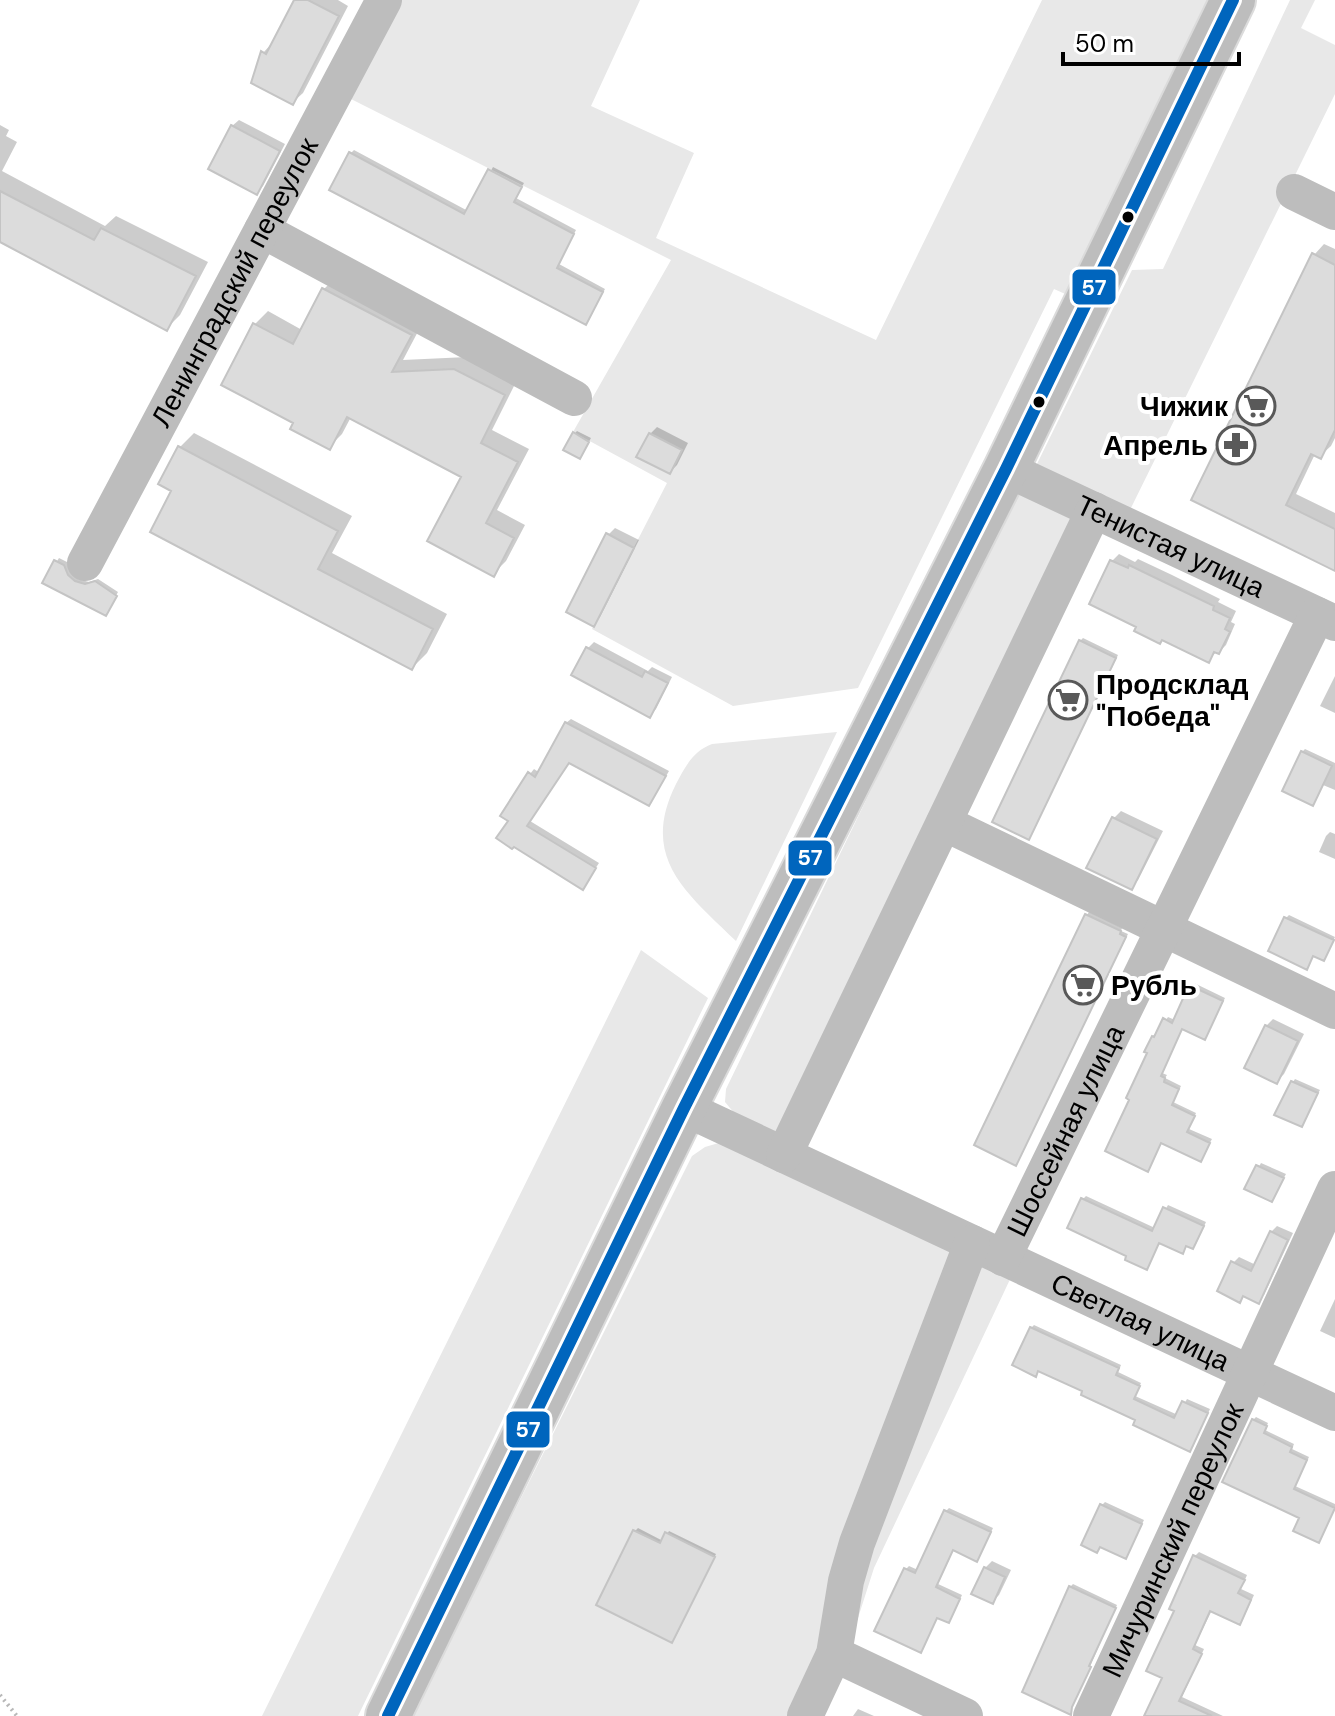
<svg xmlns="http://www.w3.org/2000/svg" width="1335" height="1716" viewBox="0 0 1335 1716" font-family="'DM Sans',sans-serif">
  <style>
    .green { fill: #e8e8e8 }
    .shadow { fill: #0003 }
    .building { fill: #dcdcdc; stroke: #c4c4c4; stroke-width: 2 }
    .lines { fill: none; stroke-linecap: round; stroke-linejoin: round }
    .major-casing { stroke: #dbdbdb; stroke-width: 48 }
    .path { stroke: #b8b8b8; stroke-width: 4; stroke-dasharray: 2 4; stroke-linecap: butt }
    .minor { stroke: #bdbdbd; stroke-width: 36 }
    .major { stroke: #bdbdbd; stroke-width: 44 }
    .bus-1-casing { stroke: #fff; stroke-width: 18 }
    .bus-1 { stroke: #0065bd; stroke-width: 12 }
    .bus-dot { fill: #000; stroke: #fff; stroke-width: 3 }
    .labels { text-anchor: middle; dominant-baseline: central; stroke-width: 8; stroke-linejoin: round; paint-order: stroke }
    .street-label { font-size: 28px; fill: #000; stroke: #fff }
    .poi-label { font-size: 28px; font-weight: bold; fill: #000; stroke: #fff; text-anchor: end }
    .line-badge { stroke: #fff; stroke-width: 3 }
    .badge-label { font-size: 22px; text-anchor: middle; font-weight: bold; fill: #fff }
  </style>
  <rect width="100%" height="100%" fill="#fff"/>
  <path class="green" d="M400 0H640L591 106 694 153 656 238 876 340 1042 0H1215L1072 297 1054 289 858 688 733 706 592 629 667 483 573 432 671 260 347 97Z
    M1290 0H1315L1301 28 1335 45V94L1128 514 1034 470 1132 270 1163 269Z
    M1017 489 1079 515 781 1138 735 1114 725 1102 726 1089Z
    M837 732 736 941C687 893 639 858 676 784 685 767 693 751 712 744Z
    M641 950 708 998 358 1716H262Z
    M722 1142 1013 1273 874 1568 842 1668 820 1716H412L692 1156 705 1147Z"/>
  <path class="shadow" d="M297 0H338L348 6 303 93 292 103 263 53 273 42Z
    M239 120 285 144 263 186 256 193 232 126Z
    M0 125 9 130 6 136 17 142 2 171 105 226 116 216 208 262 180 315 167 328 0 240Z
    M354 150 468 211 493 167 524 183 516 198 576 230 559 264 605 289 589 320 350 154Z
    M1324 244 1335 249V438L1331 446 1320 456 1315 454 1296 494 1335 513V563L1194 499 1314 255Z
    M336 277 423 322 403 360 467 357 516 382 492 430 529 449 497 510 525 525 506 561 493 574 463 476 351 417 342 434 329 447 295 422 255 324 268 311 302 330 324 289Z
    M657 427 688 443 677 465 670 472 650 434Z
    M577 431 591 438 583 453 574 434Z
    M194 433 352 516 332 553 447 614 427 653 412 668 174 490 179 448Z
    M615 528 639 540 600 617 593 624 608 535Z
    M1119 554 1135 562 1138 559 1172 575 1220 599 1218 602 1236 611 1231 622 1235 624 1226 645 1219 652 1217 651 1208 661 1139 626 1112 561Z
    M59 558 67 562 70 572 78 579 89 582 98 579 118 592 106 614 44 582Z
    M1083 638 1118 655 1032 834 1080 641Z
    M594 642 648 671 652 667 672 677 656 709 650 715 588 648Z
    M1335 676V713L1320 706Z
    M571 719 669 771 653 799 649 804 570 761 530 821 599 863 583 887 510 820 530 774 534 769 540 773 566 723Z
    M1305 749 1335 763V790L1323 785 1313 803 1302 752Z
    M1121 811 1163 831 1138 880 1131 888 1089 867 1114 818Z
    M1330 832 1335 834V859L1319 852 1326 836Z
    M1089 912 1122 928 1121 931 1128 934 1016 1163 1087 915Z
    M1289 915 1335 937 1324 959 1314 955 1307 967 1286 918Z
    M1194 983 1225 998 1205 1038 1183 1028 1162 1073 1167 1075 1165 1078 1181 1086 1173 1102 1196 1113 1189 1129 1212 1139 1201 1159 1131 1099 1154 1037 1168 1017 1175 1020Z
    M1273 1019 1304 1034 1284 1074 1277 1081 1266 1026Z
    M1295 1079 1320 1090 1301 1125 1293 1082Z
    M1261 1163 1286 1174 1272 1200 1247 1188Z
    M1086 1196 1155 1228 1168 1205 1206 1222 1196 1244 1193 1247 1187 1244 1182 1252 1160 1242 1149 1265 1083 1199Z
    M1277 1226 1293 1233 1264 1295 1258 1301 1245 1295 1240 1300 1233 1263 1239 1257 1256 1265 1271 1232Z
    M1335 1299V1338L1320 1331Z
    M1034 1325 1121 1365 1118 1372 1141 1383 1135 1396 1178 1415 1187 1399 1210 1409 1193 1447 1190 1449 1085 1390 1039 1369 1035 1374 1031 1328Z
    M1256 1417 1268 1423 1265 1430 1294 1444 1292 1449 1309 1457 1295 1486 1335 1504V1509L1318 1541 1302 1517 1253 1420Z
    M1105 1502 1144 1520 1128 1553 1101 1545 1097 1550 1102 1505Z
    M949 1508 993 1528 980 1556 977 1559 954 1549 938 1584 962 1595 952 1617 948 1621 938 1616 924 1647 920 1650 906 1569 909 1566 918 1570 946 1511Z
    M638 1528 663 1541 669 1531 716 1554 675 1638 635 1531Z
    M1199 1552 1247 1575 1241 1589 1254 1595 1243 1619 1239 1623 1212 1610 1195 1645 1204 1649 1182 1697 1223 1716H1146L1164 1677 1177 1610 1195 1556Z
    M992 1561 1011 1570 999 1595 992 1602 985 1568Z
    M1073 1584 1117 1605 1070 1712V1587Z
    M858 1709 874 1716H853Z"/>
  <path class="building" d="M294 0H308L339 16 293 105 251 83 261 51 266 54Z
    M231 125 280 151 257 195 208 169Z
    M349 152 464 214 488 169 522 187 514 202 574 234 557 268 603 292 586 325 329 190Z
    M0 191 94 240 101 228 196 276 167 331 0 242Z
    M1312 253 1335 265V430L1321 459 1311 454 1286 505 1335 529V571L1191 500Z
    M322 288 412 335 392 372 454 369 505 395 481 443 518 462 486 523 514 538 494 577 427 541 461 477 347 417 330 450 290 429 293 423 221 385 253 323 293 344Z
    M573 432 589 442 580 459 563 450Z
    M649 433 682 450 670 474 636 457Z
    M178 446 338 531 318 569 433 629 412 670 150 532 171 491 158 484Z
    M606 533 634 548 594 627 566 612Z
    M54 560 64 565 68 575 75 581 85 584 95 581 117 596 106 616 42 583Z
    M1110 560 1128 568 1129 565 1164 582 1214 606 1213 610 1230 618 1225 629 1230 632 1219 654 1214 652 1209 663 1162 640 1160 644 1134 631 1136 627 1089 604Z
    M1079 640 1116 658 1029 840 992 822Z
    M586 647 642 677 645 671 668 683 650 718 571 675Z
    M565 722 666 776 649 806 569 763 527 826 596 868 583 890 514 847 512 849 496 838 508 821 500 816 528 772 535 777Z
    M1301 751 1332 766 1313 806 1282 791Z
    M1112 817 1157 839 1132 890 1086 868Z
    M1085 914 1121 931 1120 934 1126 937 1016 1166 974 1145Z
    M1284 917 1334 940 1324 961 1313 956 1307 970 1268 951Z
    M1189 985 1223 1001 1205 1040 1182 1029 1161 1076 1165 1078 1164 1082 1179 1089 1172 1105 1195 1116 1187 1132 1210 1143 1201 1162 1161 1143 1148 1172 1105 1151 1129 1100 1126 1098 1147 1053 1144 1052 1152 1036 1154 1037 1163 1018 1172 1023Z
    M1265 1025 1298 1041 1277 1084 1244 1068Z
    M1291 1081 1318 1093 1302 1127 1274 1115Z
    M1256 1165 1284 1178 1272 1202 1244 1189Z
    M1081 1198 1152 1231 1163 1207 1204 1226 1193 1249 1186 1246 1183 1254 1159 1243 1147 1270 1125 1260 1126 1256 1067 1228Z
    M1270 1231 1288 1240 1259 1304 1243 1296 1240 1303 1217 1291 1231 1261 1251 1271Z
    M1030 1327 1119 1368 1116 1375 1140 1386 1134 1399 1174 1418 1182 1401 1208 1413 1190 1452 1133 1425 1135 1420 1081 1395 1082 1391 1038 1371 1036 1377 1012 1365Z
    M1252 1419 1267 1426 1264 1433 1292 1447 1290 1452 1307 1460 1294 1489 1335 1508 1319 1543 1293 1531 1299 1518 1222 1482Z
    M1100 1504 1142 1524 1126 1559 1100 1547 1097 1553 1081 1545Z
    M944 1510 991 1532 977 1562 953 1550 936 1587 960 1599 949 1623 937 1618 921 1653 874 1631 904 1568 915 1573Z
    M633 1530 660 1543 665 1532 715 1557 672 1643 596 1605Z
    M1193 1555 1245 1580 1238 1593 1251 1600 1240 1625 1210 1611 1193 1649 1202 1654 1179 1701 1212 1716H1144L1162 1678 1146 1671 1174 1611 1169 1609Z
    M984 1567 1005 1577 993 1604 971 1594Z
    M1069 1586 1116 1608 1089 1666 1091 1667 1072 1707 1071 1715 1022 1692Z"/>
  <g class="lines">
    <defs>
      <path id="major" d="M388 1716 684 1108 1006 469 1233 0"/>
    </defs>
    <use href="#major" class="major-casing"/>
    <path class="path" d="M0 1695 17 1716"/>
    <g class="minor">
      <path d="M1294 192 1335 212"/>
      <path d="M262 230 574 398"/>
      <path id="s1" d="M1006 469 1335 623"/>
      <path id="s2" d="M85 563 384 0"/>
      <path d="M944 823 1335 1011"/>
      <path id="s3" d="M684 1108 1335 1413"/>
      <path d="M784 1155 1094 510"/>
      <path id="s4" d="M1003 1258 1317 615"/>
      <path d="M834 1654 965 1716"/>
      <path d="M805 1716 834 1654 846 1581 857 1543 972 1243"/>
      <path id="s5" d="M1091 1716 1335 1189"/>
    </g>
    <use href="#major" class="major"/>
    <defs>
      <path id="bus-1" d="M388 1716 684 1108 1006 469 1233 0"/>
    </defs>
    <use href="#bus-1" class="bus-1-casing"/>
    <use href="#bus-1" class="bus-1"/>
  </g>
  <defs>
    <symbol id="supermarket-ring" viewBox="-11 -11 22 22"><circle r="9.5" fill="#fff" stroke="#595959" stroke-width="1.5"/><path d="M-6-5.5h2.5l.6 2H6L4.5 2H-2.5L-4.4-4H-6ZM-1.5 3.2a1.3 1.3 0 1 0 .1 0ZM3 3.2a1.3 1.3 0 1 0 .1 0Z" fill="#595959"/></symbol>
    <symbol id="pharmacy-ring" viewBox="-11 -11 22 22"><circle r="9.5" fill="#fff" stroke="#595959" stroke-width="1.5"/><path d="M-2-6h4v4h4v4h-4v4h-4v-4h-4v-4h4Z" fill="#595959"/></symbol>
  </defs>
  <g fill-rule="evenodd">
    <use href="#supermarket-ring" x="1234" y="384" width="44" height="44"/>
    <use href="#pharmacy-ring" x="1214" y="423" width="44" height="44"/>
    <use href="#supermarket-ring" x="1046" y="678" width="44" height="44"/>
    <use href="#supermarket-ring" x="1061" y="963" width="44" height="44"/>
  </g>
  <g class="bus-dot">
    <circle cx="1128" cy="217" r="7"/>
    <circle cx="1039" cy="402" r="7"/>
  </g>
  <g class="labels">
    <g class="street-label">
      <text stroke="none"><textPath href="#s2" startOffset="318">Ленинградский переулок</textPath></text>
      <text stroke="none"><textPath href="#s1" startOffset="182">Тенистая улица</textPath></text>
      <text stroke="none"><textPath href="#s4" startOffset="142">Шоссейная улица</textPath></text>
      <text stroke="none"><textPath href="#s3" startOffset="504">Светлая улица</textPath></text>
      <text stroke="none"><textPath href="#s5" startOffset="194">Мичуринский переулок</textPath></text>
    </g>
    <g class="poi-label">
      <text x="1228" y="406">Чижик</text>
      <text x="1208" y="445">Апрель</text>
      <text x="1096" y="684" text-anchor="start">Продсклад<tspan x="1096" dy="32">"Победа"</tspan></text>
      <text x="1111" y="985" text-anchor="start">Рубль</text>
    </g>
  </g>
  <g class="line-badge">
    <rect x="1071" y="268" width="46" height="38" rx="8" fill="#0065bd"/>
    <rect x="787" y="839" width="46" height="38" rx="8" fill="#0065bd"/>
    <rect x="505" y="1410" width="46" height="39" rx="8" fill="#0065bd"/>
  </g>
  <g class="badge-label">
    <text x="1094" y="295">57</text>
    <text x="810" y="865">57</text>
    <text x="528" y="1437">57</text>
  </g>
  <path d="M1063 52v12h176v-12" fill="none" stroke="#000000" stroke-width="4"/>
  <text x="1075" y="52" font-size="24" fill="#000000" stroke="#ffffff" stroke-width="6" paint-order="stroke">50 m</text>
</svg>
